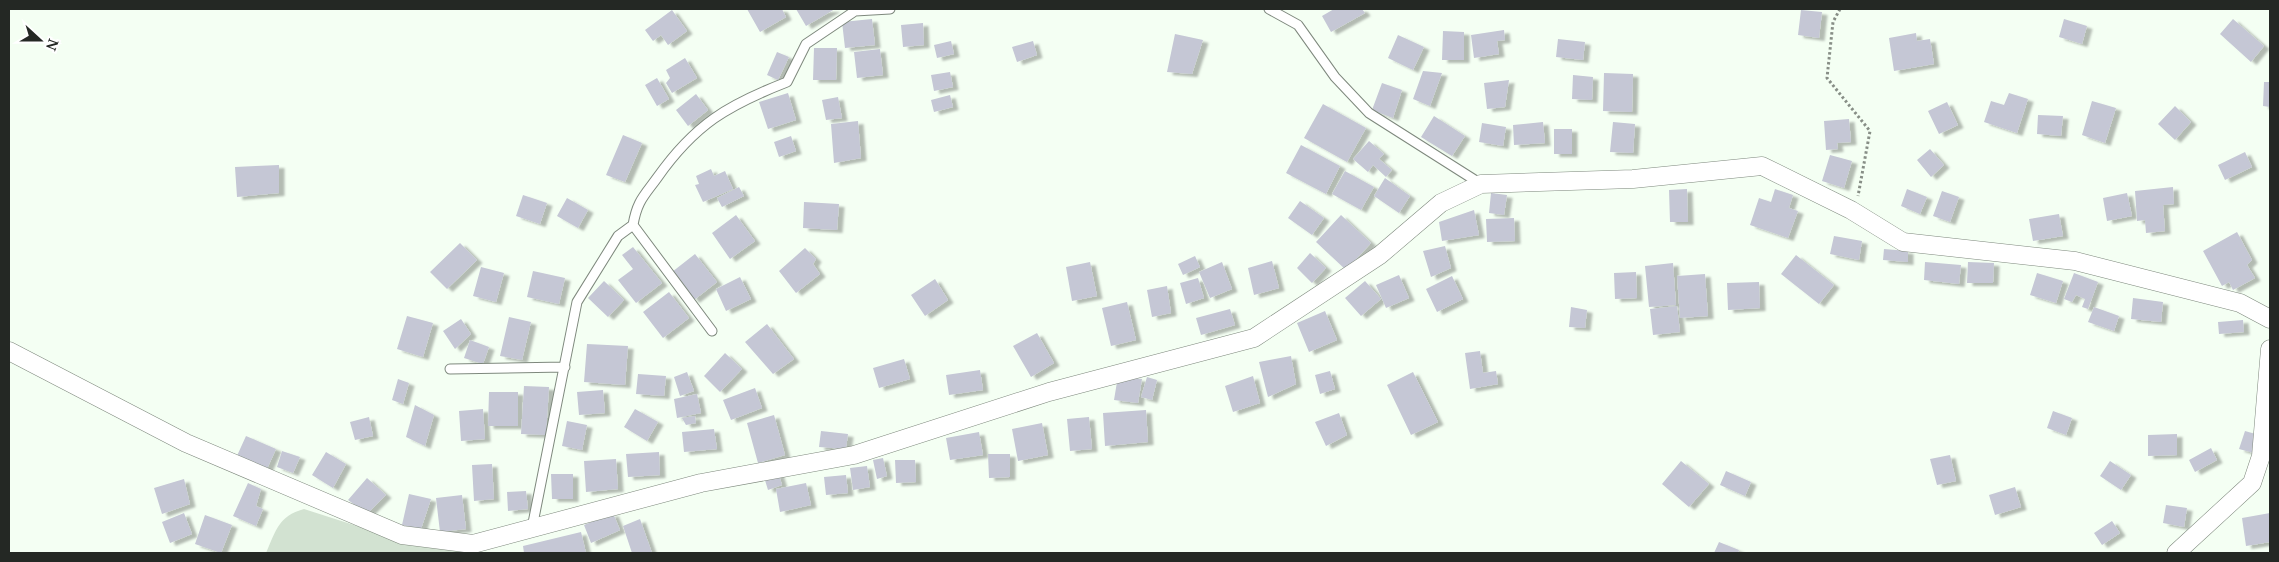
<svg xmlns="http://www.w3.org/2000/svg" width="2279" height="562" viewBox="0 0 2279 562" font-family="'Noto Serif',serif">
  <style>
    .green { fill: #d2e2d1 }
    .building { fill: #c5c7d5; filter: url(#shadow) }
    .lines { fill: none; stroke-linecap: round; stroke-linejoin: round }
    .service-casing { stroke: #7e887d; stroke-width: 11 }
    .minor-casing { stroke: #7e887d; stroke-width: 19 }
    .path { stroke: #878e86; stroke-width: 3; stroke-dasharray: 2.5 2.5; stroke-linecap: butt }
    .service { stroke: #fff; stroke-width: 9 }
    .minor { stroke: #fff; stroke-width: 18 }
  </style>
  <defs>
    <filter id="shadow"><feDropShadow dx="5.5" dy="3" stdDeviation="1" flood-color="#0004"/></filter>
  </defs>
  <rect width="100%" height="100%" fill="#f4fff3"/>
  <path class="green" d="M304 509 413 544 480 553H266C276 531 278 516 304 509Z"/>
  <path class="building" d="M747 9H782L786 17 760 32Z
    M796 9H835L806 26Z
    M1334 9H1362L1365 13 1331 32 1322 16Z
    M672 10 687 31 668 45 661 35 653 41 645 30Z
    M1801 10 1822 12 1819 38 1798 35Z
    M872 19 875 45 845 48 842 22Z
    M2064 19 2087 26 2082 44 2059 37Z
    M2233 19 2264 46 2251 62 2220 34Z
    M923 23 924 45 903 47 901 25Z
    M1504 30 1505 40 1497 41 1499 54 1474 58 1471 35Z
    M1443 31 1464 32V60H1442Z
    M1916 33 1917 41 1930 39 1934 64 1894 71 1889 38Z
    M1175 34 1203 40 1192 74 1167 72Z
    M1398 35 1424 47 1413 70 1388 58Z
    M1558 39 1585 42 1583 60 1556 57Z
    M951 41 954 54 937 58 934 45Z
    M1033 41 1037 55 1017 62 1012 47Z
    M814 48H837L836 80H813Z
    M880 49 883 75 857 78 854 52Z
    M777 52 789 57 778 80 767 75Z
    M685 58 697 78 672 93 666 83 670 78 666 70Z
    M1423 71 1442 73 1430 106 1413 99Z
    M950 72 953 87 934 91 931 75Z
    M1604 73 1633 74 1632 112 1603 111Z
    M1573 75 1593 77 1592 100 1572 99Z
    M657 78 669 99 657 106 645 85Z
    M1509 80 1505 107 1487 109 1484 83Z
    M2264 82H2270V107L2263 106Z
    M1382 83 1402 90 1393 118 1372 110Z
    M788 93 796 120 768 129 759 102Z
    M2009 93 2028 99 2017 133 1984 122 1991 101 2004 105Z
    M696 94 708 110 688 126 676 110Z
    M950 95 953 107 934 112 931 100Z
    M838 97 842 118 826 120 822 100Z
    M2092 101 2116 108 2105 143 2082 135Z
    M1947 102 1958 125 1939 134 1928 111Z
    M1323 104 1366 128 1347 162 1304 138Z
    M2175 106 2191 122 2175 140 2158 124Z
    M2038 115 2063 116 2061 136 2037 134Z
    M1434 116 1465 136 1452 156 1421 137Z
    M1849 119 1851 142 1837 143 1838 149 1826 150 1824 121Z
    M858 121 861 158 834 163 831 124Z
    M1543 122 1545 143 1514 145 1513 125Z
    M1613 122 1635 124 1633 153 1610 152Z
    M1482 123 1506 127 1503 146 1479 142Z
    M1554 129H1572V154H1554Z
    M623 135 642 143 625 182 606 175Z
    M791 136 796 151 779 157 774 142Z
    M1369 141 1384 154 1379 159 1392 170 1386 177 1373 165 1368 172 1353 159Z
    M1301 145 1340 166 1326 194 1286 173Z
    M1930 149 1944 165 1931 177 1917 160Z
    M2245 152 2252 167 2225 180 2218 165Z
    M1830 155 1852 161 1844 188 1822 181Z
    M279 165V193L237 197 235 167Z
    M711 169 714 176 725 171 733 189 703 202 695 185 699 184 696 176Z
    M1345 171 1374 187 1361 210 1332 194Z
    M1385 178 1410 196 1399 213 1374 196Z
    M739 187 744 196 722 207 717 198Z
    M2173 187 2174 204 2163 205 2165 231 2146 233 2145 220 2137 221 2135 191Z
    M1687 189 1688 222H1670L1669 190Z
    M1775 189 1793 195 1789 208 1798 211 1788 238 1750 225 1759 198 1771 202Z
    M1907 189 1927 197 1920 214 1901 206Z
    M1942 191 1959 197 1950 222 1933 216Z
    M1491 193 1507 195 1504 215 1489 213Z
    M2127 193 2132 216 2107 221 2103 198Z
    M523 195 547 203 540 224 516 216Z
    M567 198 588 210 578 228 557 216Z
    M1300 201 1324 218 1312 235 1288 218Z
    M804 202 839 204 837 230 803 228Z
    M1474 210 1479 235 1442 241 1439 222Z
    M2059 214 2063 236 2033 241 2029 219Z
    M736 215 755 241 730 259 712 233Z
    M1341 215 1371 243 1346 270 1316 242Z
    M1514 218 1515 241 1487 242 1486 219Z
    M2237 232 2252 260 2247 265 2255 278 2233 290 2229 282 2222 286 2203 251Z
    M1834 236 1862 241 1859 260 1830 254Z
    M460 243 477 260 447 289 430 272Z
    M1445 246 1451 268 1431 277 1423 251Z
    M633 247 662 283 636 303 618 280 633 269 622 255Z
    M805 248 816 259 813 264 820 274 796 293 779 271Z
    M1884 249 1908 251V262L1883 260Z
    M1310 253 1326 268 1312 283 1297 268Z
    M695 254 717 282 694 300 672 272Z
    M1796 255 1834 285 1819 304 1781 274Z
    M1195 256 1200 267 1183 275 1178 264Z
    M1272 261 1279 288 1254 295 1248 268Z
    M1090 262 1097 296 1072 301 1066 267Z
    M1222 262 1232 289 1210 298 1199 272Z
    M1925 262 1961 265 1959 284 1924 280Z
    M1968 262 1994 263 1993 283H1967Z
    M1673 263 1676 305 1649 307 1645 266Z
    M481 267 504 273 496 302 473 296Z
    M533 271 565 278 559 304 527 297Z
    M1636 272 1637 298 1615 299 1614 273Z
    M2037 273 2063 281 2056 303 2030 295Z
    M2074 273 2098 282 2088 309 2082 307 2085 299 2076 295 2072 302 2064 299Z
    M1705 274 1708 316 1680 318 1677 276Z
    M1399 275 1409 298 1386 308 1376 285Z
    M1452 276 1463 299 1437 312 1426 289Z
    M740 277 751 299 726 311 716 289Z
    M1198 278 1204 298 1186 304 1180 283Z
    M935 279 948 300 925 316 911 295Z
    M604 281 624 300 608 317 588 298Z
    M1365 281 1381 299 1361 316 1345 298Z
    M1759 282 1760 308 1728 310 1727 283Z
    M1167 286 1171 313 1152 317 1147 290Z
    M669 292 689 318 663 338 643 312Z
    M2133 298 2163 302 2161 322 2131 319Z
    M1127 302 1136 340 1111 346 1102 308Z
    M1677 306 1680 332 1653 335 1650 309Z
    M1571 307 1587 310 1585 328 1569 327Z
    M2094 307 2119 316 2114 331 2088 322Z
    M1230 309 1235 325 1201 335 1196 318Z
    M1325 311 1337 340 1309 352 1297 323Z
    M407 316 433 323 423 357 397 349Z
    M509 317 531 322 522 360 500 356Z
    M461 319 471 334 455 349 443 331Z
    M2243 320 2244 332 2219 334 2218 322Z
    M767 324 794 359 773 374 745 342Z
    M1037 333 1054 363 1031 377 1013 346Z
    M470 340 489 347 483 364 464 358Z
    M587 344 628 346 625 385 584 382Z
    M1480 351 1483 373 1496 371 1498 384 1470 389 1465 353Z
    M725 353 742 369 720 392 704 376Z
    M1291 356 1296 384 1268 397 1259 362Z
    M904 359 910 379 879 388 873 368Z
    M980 370 983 390 949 395 946 375Z
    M1330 371 1335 389 1320 394 1315 375Z
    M687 372 694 391 680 396 674 377Z
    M1413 372 1438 422 1411 435 1387 385Z
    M638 374 666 376 664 396 636 394Z
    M1118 376 1142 379 1138 403 1114 400Z
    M1253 376 1260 403 1233 412 1225 386Z
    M1147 377 1157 380 1152 400 1141 397Z
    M398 379 409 383 403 404 392 400Z
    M524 386 549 387 546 435 521 434Z
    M755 388 762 408 731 420 723 400Z
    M603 390 605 413 579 415 577 392Z
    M489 392H518V426H488Z
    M697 394 701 413 677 418 674 399Z
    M415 405 434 415 425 446 406 437Z
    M483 409 485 439 461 441 459 411Z
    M635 409 658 422 647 441 624 427Z
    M1146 410 1148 442 1105 446 1103 413Z
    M2053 411 2072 418 2066 435 2047 428Z
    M1339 413 1347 435 1326 446 1315 422Z
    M774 415 785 455 758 463 747 423Z
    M695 416 696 423 686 425 682 418Z
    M369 417 373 436 355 440 350 422Z
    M1089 417 1092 449 1070 451 1067 419Z
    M567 421 587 425 582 450 562 446Z
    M1042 423 1048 455 1018 461 1012 429Z
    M714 429 717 449 684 452 682 432Z
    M821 431 848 434 846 449 819 447Z
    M2245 431 2259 435 2254 453 2239 449Z
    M979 432 983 455 950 460 946 438Z
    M2177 434V455L2148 456V435Z
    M246 436 276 449 266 471 236 458Z
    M2211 448 2217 460 2195 472 2189 460Z
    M282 451 300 457 293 473 277 467Z
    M326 452 346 464 333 488 312 475Z
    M659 452 660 475 628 477 626 454Z
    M988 454H1010V477L989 478Z
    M1950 455 1956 481 1937 485 1930 459Z
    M883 458 887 476 877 479 873 460Z
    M616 459 618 489 586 492 584 461Z
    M895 460H915L916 482 896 483Z
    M1681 461 1709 484 1689 507 1662 484Z
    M2110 461 2131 475 2121 490 2100 476Z
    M492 464 494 499 474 501 472 465Z
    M867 466 870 487 853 490 850 468Z
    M1726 471 1751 482 1745 496 1720 485Z
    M778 472 782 485 768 490 764 477Z
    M551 474H573V499H552Z
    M846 475 848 493 826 495 824 477Z
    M367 478 386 495 367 514 348 500Z
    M184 479 190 504 162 514 154 488Z
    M248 483 261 489 256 506 263 509 256 526 233 516Z
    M806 483 811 505 780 512 776 489Z
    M2015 487 2021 507 1995 515 1989 495Z
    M526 491 528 509 508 511 507 492Z
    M409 494 431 499 421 529 402 525Z
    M462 495 466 529 440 532 436 498Z
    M2166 505 2187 508 2184 527 2163 523Z
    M184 513 192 534 170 543 162 522Z
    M613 513 620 530 591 543 584 525Z
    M2270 513V542L2246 546 2242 518Z
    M205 515 232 525 221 553 195 544Z
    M640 519 652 553H632L623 526Z
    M2112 521 2120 533 2102 545 2094 533Z
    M581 532 586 553H524L523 546Z
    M1719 542 1739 550 1738 553H1714Z"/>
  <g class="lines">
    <defs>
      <path id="service" d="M1269 9 1298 25 1335 77 1369 113 1481 184
        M633 225 712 331
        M450 369 565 367
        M532 528 577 302 618 236 633 225C637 201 644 196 657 178 695 124 728 105 787 82L806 44 855 11 890 9"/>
      <path id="minor" d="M9 351 186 443 402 535 473 544 701 483 854 455 1049 392 1254 338 1380 255 1441 203 1481 184 1633 179 1762 166 1851 210 1903 242 2075 261 2240 303 2270 319
        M2176 553 2252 483 2261 456 2270 349"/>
    </defs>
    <use href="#service" class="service-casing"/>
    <use href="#minor" class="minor-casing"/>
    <path class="path" d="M1840 9 1833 22 1827 78 1870 131 1858 196"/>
    <use href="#service" class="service"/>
    <use href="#minor" class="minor"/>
  </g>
  <rect width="2279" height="562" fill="none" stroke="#242824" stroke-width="20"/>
  <g transform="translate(40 40) rotate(111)" stroke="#ffffff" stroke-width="4" paint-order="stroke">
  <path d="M0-4L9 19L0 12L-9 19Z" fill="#242824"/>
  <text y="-8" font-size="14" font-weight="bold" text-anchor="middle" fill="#242824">N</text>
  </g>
</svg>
